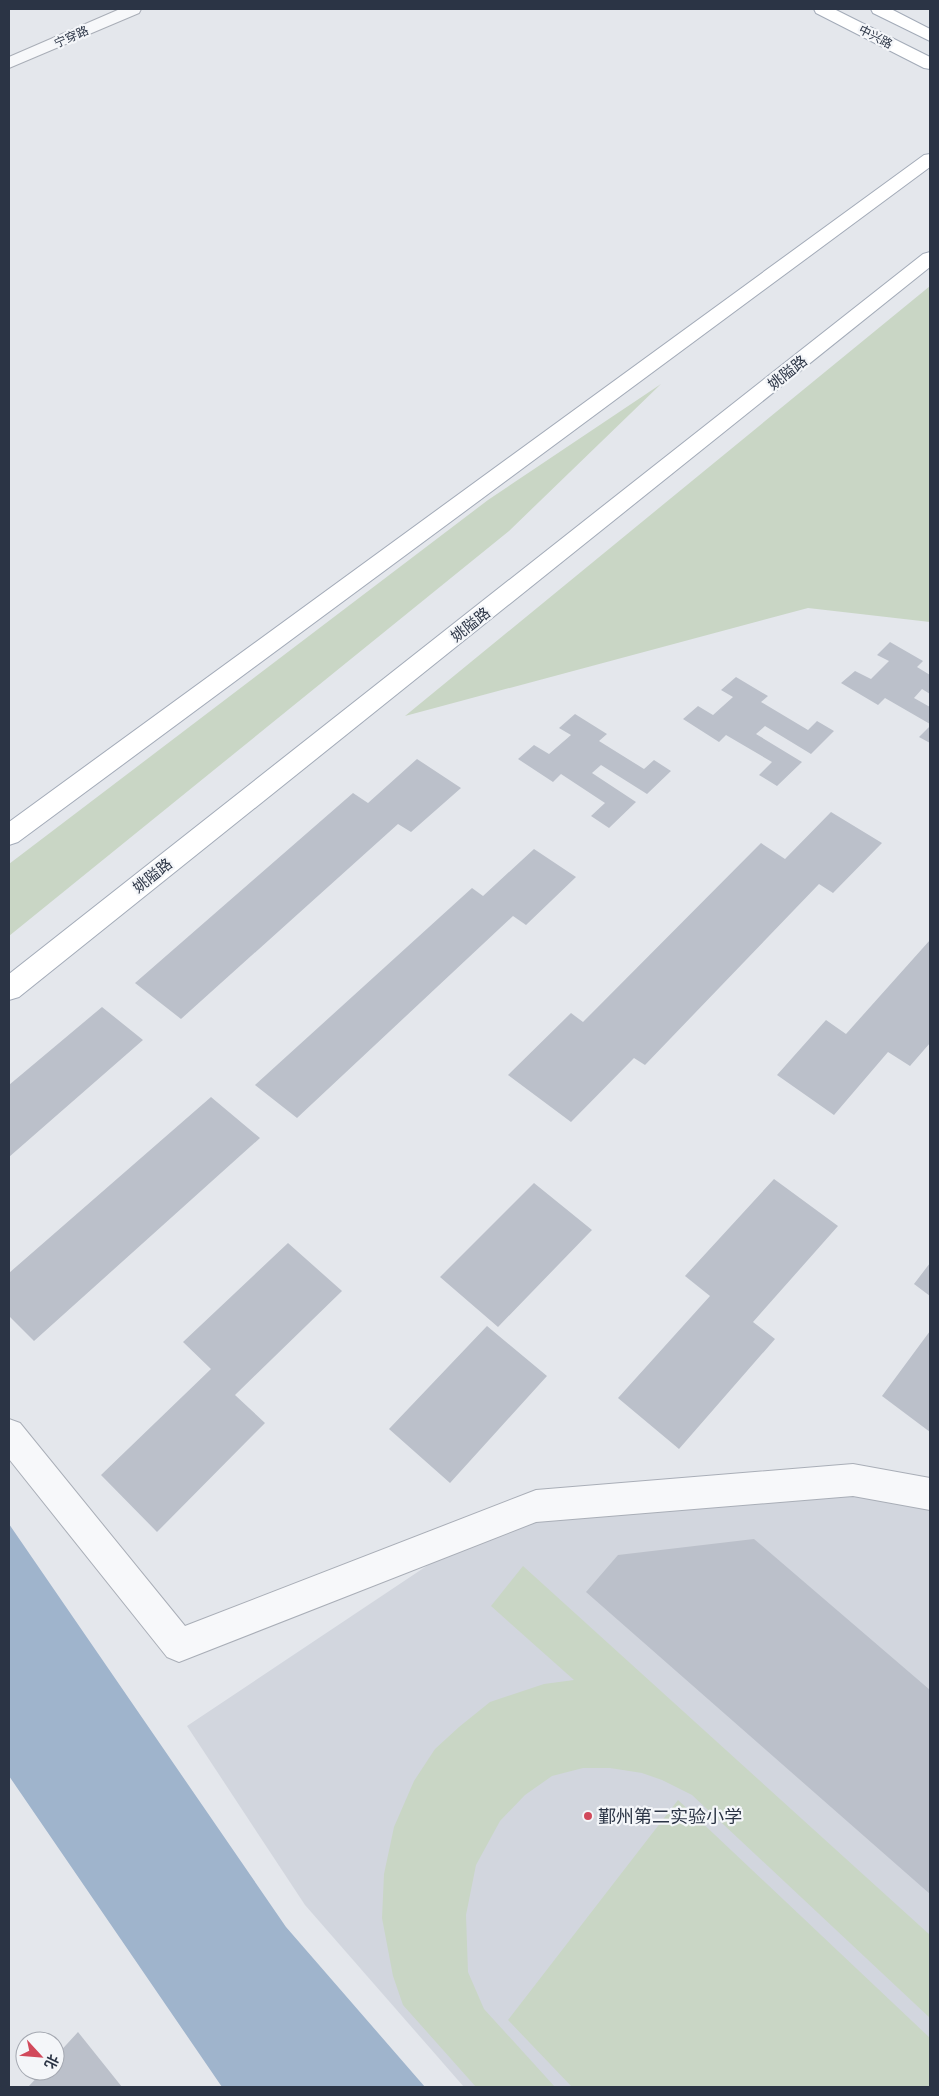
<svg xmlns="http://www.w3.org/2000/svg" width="939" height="2096" viewBox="0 0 939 2096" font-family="'Exo 2','Noto Sans SC',sans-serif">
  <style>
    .built { fill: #d2d6de }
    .green { fill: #c9d6c5 }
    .water { fill: #9fb4cc }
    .building { fill: #bbc0ca }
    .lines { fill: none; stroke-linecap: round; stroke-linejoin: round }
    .minor-casing { stroke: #a9aeb7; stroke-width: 2 }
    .major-casing { stroke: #a3abb8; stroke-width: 2 }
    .minor { fill: #f7f8fa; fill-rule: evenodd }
    .major { fill: #fff; fill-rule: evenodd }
    .poi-dot { fill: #d1495b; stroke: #f4f6f9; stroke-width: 2 }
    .labels { text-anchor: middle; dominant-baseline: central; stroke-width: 4.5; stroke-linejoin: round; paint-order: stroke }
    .far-street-label { font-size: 12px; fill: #2b3445; stroke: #f4f6f9 }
    .street-label { font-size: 15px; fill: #2b3445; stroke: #f4f6f9 }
    .near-poi-label { font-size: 18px; fill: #2b3445; stroke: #f4f6f9; text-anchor: start }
  </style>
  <rect width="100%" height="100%" fill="#e4e7ec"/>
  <path class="built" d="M853 1480 930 1494V2087H464L305 1905 187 1726 485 1527Z"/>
  <path class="green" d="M930 286V622L808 608 405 716Z
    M661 384 509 531 9 936V864L488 500Z
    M523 1566 930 1935V2018L692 1795 662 1780 642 1773 610 1768H583L552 1776 525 1795 500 1821 476 1865 466 1915 468 1972 484 2009 555 2087H476L403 2005 393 1976 382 1918 384 1874 394 1827 414 1781 435 1749 459 1727 490 1702 544 1684 574 1680 491 1606Z
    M678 1800 930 2038V2087H572L508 2020Z"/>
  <path class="water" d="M9 1524 286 1927 425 2087H222L9 1776Z"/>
  <path class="building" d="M890 642 923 661 917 667 930 675V694L922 689 914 698 930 707V724L885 698 878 705 841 683 855 671 871 679 889 661 877 655Z
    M736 677 768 696 761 702 808 730 817 721 834 731 811 754 765 726 756 734 802 762 777 786 759 775 772 762 726 735 719 742 683 719 698 706 713 715 733 697 721 690Z
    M575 714 607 734 599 741 644 769 654 760 671 771 647 794 601 765 592 773 636 802 609 828 591 816 605 803 561 774 553 782 518 759 534 745 549 754 571 735 559 728Z
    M930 726V743L919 737Z
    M417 759 461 788 411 832 398 824 181 1019 135 983 353 793 368 803Z
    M831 812 882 843 833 893 819 884 645 1065 634 1058 571 1122 508 1075 571 1013 583 1022 761 843 785 859Z
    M534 849 576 877 526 925 513 916 297 1118 255 1085 472 888 483 896Z
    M930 940V1043L910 1066 888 1052 834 1115 777 1075 826 1020 846 1034Z
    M102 1007 143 1040 9 1157V1085Z
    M211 1097 260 1138 34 1341 9 1316V1273Z
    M774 1179 838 1226 753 1322 775 1339 679 1449 618 1398 710 1296 685 1276Z
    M534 1183 592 1230 498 1327 440 1277Z
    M288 1243 342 1291 235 1395 265 1423 157 1532 101 1475 211 1369 183 1342Z
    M930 1263V1296L914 1284Z
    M487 1326 547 1376 450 1483 389 1429Z
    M930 1331V1432L882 1396Z
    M754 1539 930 1690V1894L586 1592 618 1555Z
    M78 2032 122 2087H28L43 2071H55V2057Z"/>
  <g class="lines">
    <defs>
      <path id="minor" d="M120 9H141L139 13 9 68V57Z
        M9 1419 20 1423 185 1626 536 1490 853 1464 930 1478V1510L853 1496 536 1522 179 1662 167 1657 9 1459Z"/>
      <path id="major" d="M814 9H834L930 57V69L924 68 816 13Z
        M871 9H891L930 29V41L873 13Z
        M930 154V167L18 842 9 845V822L924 155Z
        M930 252V267L19 997 9 1000V974L923 254Z"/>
    </defs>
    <use href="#minor" class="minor-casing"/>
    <use href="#major" class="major-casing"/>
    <use href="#minor" class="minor"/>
    <use href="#major" class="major"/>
  </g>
  <circle class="poi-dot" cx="588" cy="1816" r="5"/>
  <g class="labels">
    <g class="far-street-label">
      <text transform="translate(71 36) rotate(-24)">宁穿路</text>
      <text transform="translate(876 36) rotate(27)">中兴路</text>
    </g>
    <g class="street-label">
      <text transform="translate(787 372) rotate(-38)">姚隘路</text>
      <text transform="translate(470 624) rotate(-38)">姚隘路</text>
      <text transform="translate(152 875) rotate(-38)">姚隘路</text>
    </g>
    <g class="near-poi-label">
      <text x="598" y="1816">鄞州第二实验小学</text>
    </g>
  </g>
  <rect width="939" height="2096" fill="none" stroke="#2b3445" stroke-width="20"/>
  <g transform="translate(40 2056) rotate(116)"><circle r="24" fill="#f4f6f9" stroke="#a4a8b1"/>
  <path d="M0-4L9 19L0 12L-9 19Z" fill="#d1495b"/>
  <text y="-8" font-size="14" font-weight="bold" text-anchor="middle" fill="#2b3445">北</text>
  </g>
</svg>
